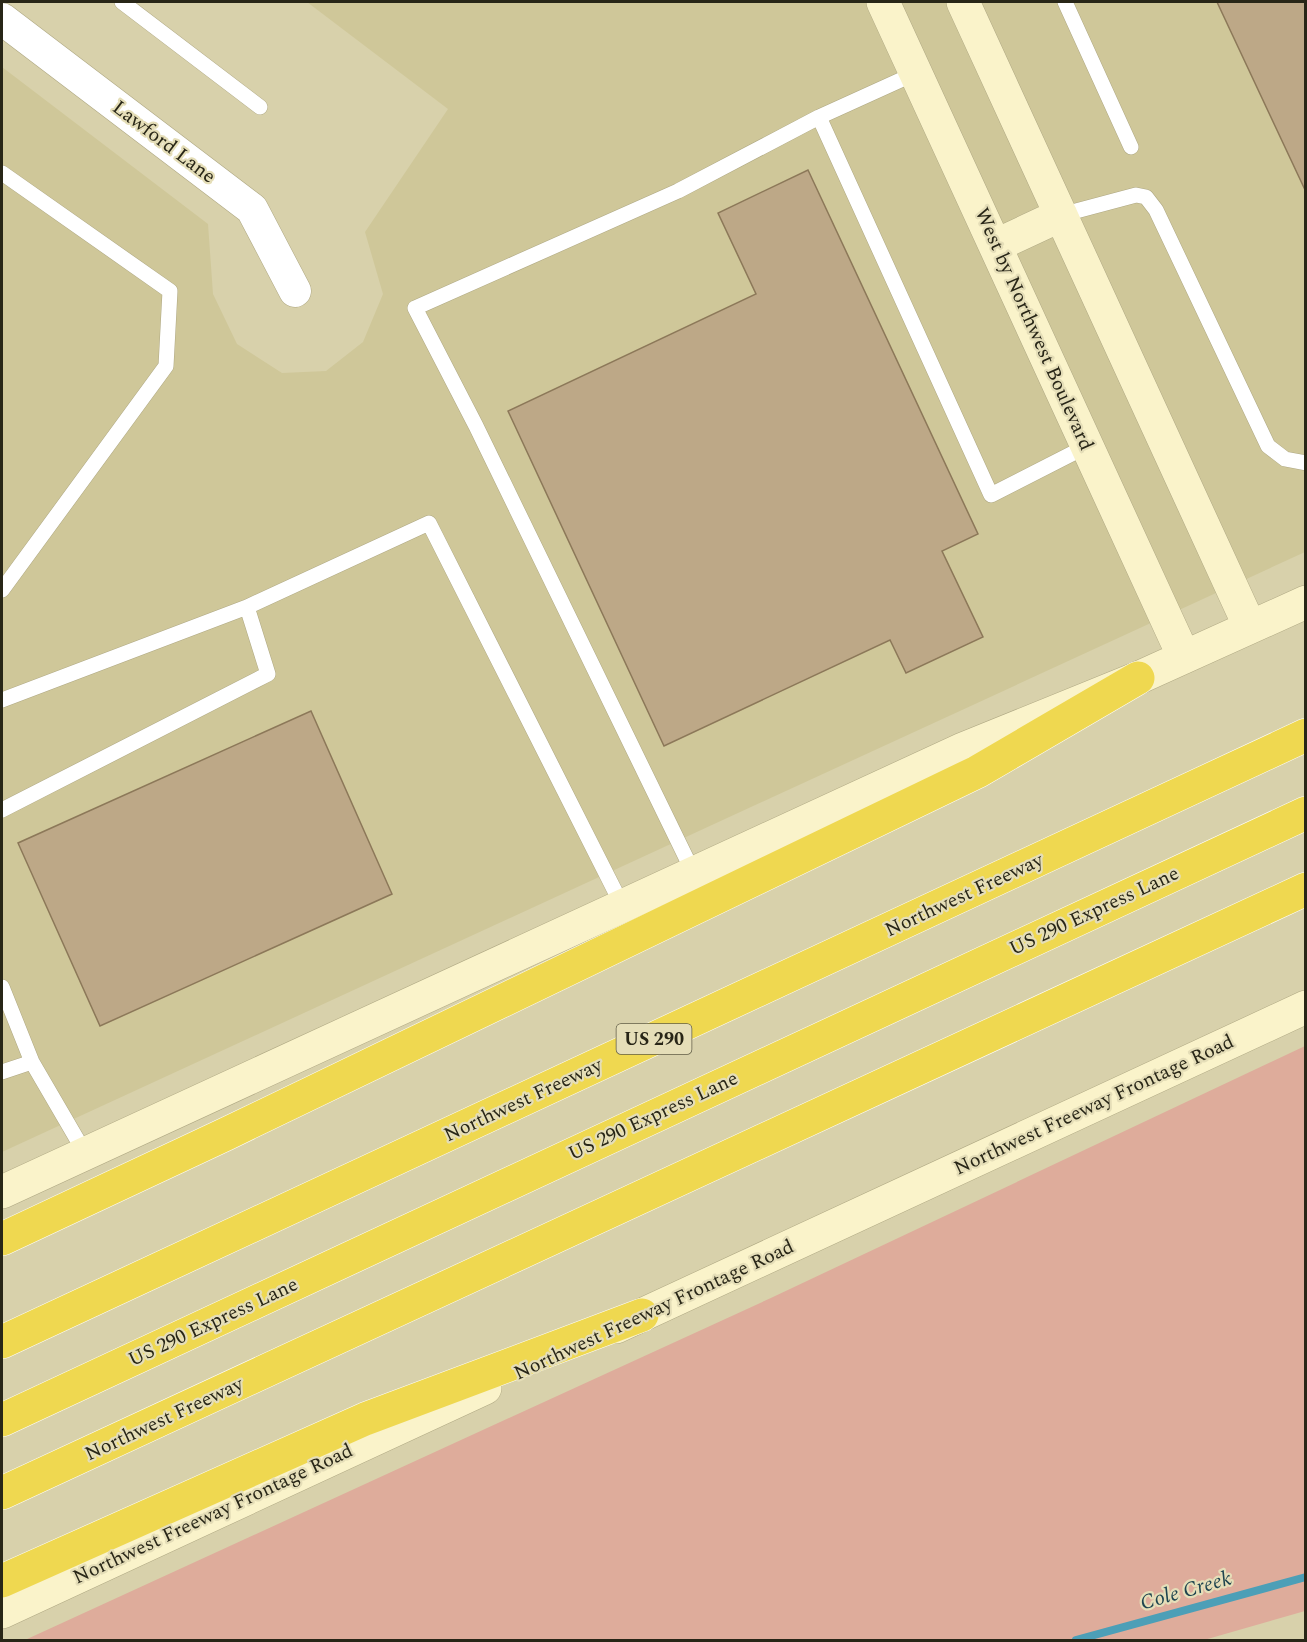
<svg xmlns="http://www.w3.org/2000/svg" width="1307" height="1642" viewBox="0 0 1307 1642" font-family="Spectral,serif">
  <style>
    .built { fill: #cfc799 }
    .green { fill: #deac9b }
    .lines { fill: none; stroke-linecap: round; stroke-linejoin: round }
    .stream { stroke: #4c9fb7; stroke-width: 8 }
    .building { fill: #bda887; stroke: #8c7859; stroke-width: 1.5 }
    .lane-casing { stroke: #afa883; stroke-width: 16 }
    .street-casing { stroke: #afa883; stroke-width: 33 }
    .secondary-casing { stroke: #afa883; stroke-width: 34 }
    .highway-casing { stroke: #fff; stroke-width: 34 }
    .lane { stroke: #fff; stroke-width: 15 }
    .street { stroke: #fff; stroke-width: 32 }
    .secondary { stroke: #faf3ca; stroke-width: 33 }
    .highway { stroke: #efd850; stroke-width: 33 }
    .labels { text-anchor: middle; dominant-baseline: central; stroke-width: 4.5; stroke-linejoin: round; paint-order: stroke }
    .shield { fill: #e5deb8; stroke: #615d47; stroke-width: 1.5 }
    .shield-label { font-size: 18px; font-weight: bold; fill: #282617 }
    .street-label { font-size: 20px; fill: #282617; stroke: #e5deb8 }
    .water-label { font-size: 21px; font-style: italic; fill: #1e444f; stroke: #e5deb8 }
  </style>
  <rect width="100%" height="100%" fill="#d8d1ab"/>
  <path class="built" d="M307 2H1305V552L2 1152V67L208 224 213 294 237 344 282 373 326 371 363 342 383 294 365 232 448 109Z"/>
  <path class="green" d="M1305 1046V1611L1204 1640H25L773 1297Z"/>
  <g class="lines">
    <path class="stream" d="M1076 1640 1306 1577"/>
  </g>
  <path class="building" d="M1217 2H1306V192Z
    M808 170 978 534 942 551 983 637 906 673 890 640 664 746 508 411 756 294 718 213Z
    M311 711 392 894 100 1026 18 843Z"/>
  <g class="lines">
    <defs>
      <path id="lane" d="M122 2 260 107
        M1065 2 1131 147
        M819 117 991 495 1087 446
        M2 173 170 291 166 366 2 590
        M1061 215 1136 195 1146 197 1156 210 1268 446 1285 459 1306 463
        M2 700 247 607 429 523 622 905
        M2 810 268 674 247 607
        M694 874 476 426 415 308 678 191 819 117 916 73
        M2 987 32 1062 85 1153
        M2 1072 32 1062"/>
      <path id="street" d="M2 19 252 209 295 291"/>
      <path id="secondary" d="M883 2 1184 657
        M963 2 1250 627
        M997 245 1061 215
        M2 1192 963 749 1138 678 1306 602
        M616 1327 1306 1007
        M2 1612 485 1388"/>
      <path id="highway" d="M2 1239 226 1134 977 772 1138 678
        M2 1342 1306 735
        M2 1420 1306 813
        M2 1493 1306 889
        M2 1581 365 1419 642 1315"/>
    </defs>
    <use href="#lane" class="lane-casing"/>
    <use href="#street" class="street-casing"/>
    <use href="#secondary" class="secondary-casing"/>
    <use href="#highway" class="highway-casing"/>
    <use href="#lane" class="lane"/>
    <use href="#street" class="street"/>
    <use href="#secondary" class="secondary"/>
    <use href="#highway" class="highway"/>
  </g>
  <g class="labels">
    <rect class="shield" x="616.5" y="1024" width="75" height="30" rx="4.5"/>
    <g class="shield-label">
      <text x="654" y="1039">US 290</text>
    </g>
    <g class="street-label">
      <text transform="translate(164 142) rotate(37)">Lawford Lane</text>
      <text transform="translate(1034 329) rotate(66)">West by Northwest Boulevard</text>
      <text transform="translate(964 895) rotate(-25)">Northwest Freeway</text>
      <text transform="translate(1094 911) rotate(-25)">US 290 Express Lane</text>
      <text transform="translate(523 1100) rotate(-25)">Northwest Freeway</text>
      <text transform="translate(1094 1105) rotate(-25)">Northwest Freeway Frontage Road</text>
      <text transform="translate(653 1116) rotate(-25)">US 290 Express Lane</text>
      <text transform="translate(654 1310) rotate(-25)">Northwest Freeway Frontage Road</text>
      <text transform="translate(213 1322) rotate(-25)">US 290 Express Lane</text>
      <text transform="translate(164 1419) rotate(-25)">Northwest Freeway</text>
      <text transform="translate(213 1514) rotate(-25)">Northwest Freeway Frontage Road</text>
    </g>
    <g class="water-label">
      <text transform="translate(1186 1591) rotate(-16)">Cole Creek</text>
    </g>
  </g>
  <rect width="1307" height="1642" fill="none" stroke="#282617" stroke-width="6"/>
</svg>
